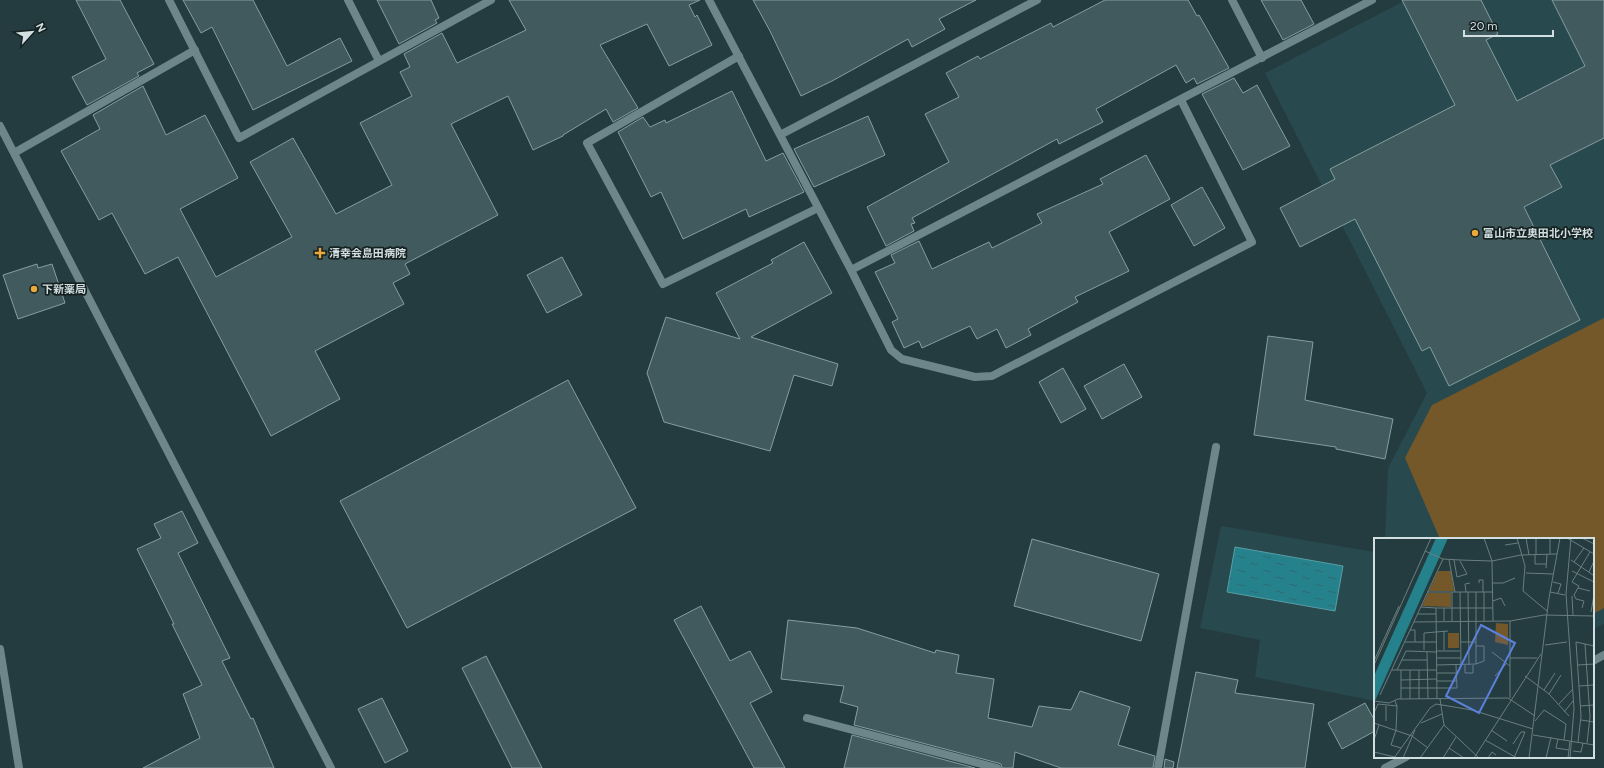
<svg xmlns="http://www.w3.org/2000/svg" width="1604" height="768" viewBox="0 0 1604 768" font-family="Figtree,'Noto Sans JP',sans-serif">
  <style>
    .built { fill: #28494d }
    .garden { fill: #75582a }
    .water { fill: url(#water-ripples); stroke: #599ea6 }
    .building { fill: #415a5d; stroke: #849ea1 }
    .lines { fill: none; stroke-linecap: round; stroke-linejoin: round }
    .minor { stroke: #6c8689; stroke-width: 8 }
    .tertiary { stroke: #6c8689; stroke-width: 8 }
    .poi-dot { fill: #eba93a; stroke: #162122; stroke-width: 1.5 }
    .labels { text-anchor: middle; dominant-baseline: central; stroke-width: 3.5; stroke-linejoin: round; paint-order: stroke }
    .poi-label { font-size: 11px; font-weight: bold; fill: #d2dfe1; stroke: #162122; text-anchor: start }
    .inset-river { fill: none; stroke: #25828c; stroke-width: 2 }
    .inset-road { fill: none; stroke: #6a7d80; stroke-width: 1 }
    .view { fill: #5c81db; fill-opacity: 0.15; stroke: #5c81db; stroke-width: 2 }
    .inset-edge { fill: none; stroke: #d2dfe1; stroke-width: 2 }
  </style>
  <defs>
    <pattern id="water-ripples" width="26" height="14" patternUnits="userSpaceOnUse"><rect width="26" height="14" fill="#25828c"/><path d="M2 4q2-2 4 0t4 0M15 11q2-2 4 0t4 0" fill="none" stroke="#2f696f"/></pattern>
  </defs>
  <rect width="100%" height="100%" fill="#243c3f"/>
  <path class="built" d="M1406 0H1604V624L1593 629V539H1385L1388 468 1427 393 1265 73Z
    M1221 526 1375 552V701L1255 677 1260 640 1200 628Z"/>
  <path class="garden" d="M1604 318V608L1593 614V539H1440L1405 458 1432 405Z"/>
  <path class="water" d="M1235 547 1343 566 1335 611 1227 592Z"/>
  <path class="building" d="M76 0H120L154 64 137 73 139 76 87 105 72 77 106 59Z
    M183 0H253L287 66 340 38 352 61 253 110 212 27 201 33Z
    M377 0H431L439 18 435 20 437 23 399 44Z
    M509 0H700L689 5 695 17 697 15 712 45 669 66 647 24 600 45 638 108 613 122 606 109 563 135V136L533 150 508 96 451 124 498 215 405 264 410 274 393 283 404 304 315 351 340 399 271 436 178 257 145 274 112 213 99 220 61 151 100 129 93 115 143 86 166 135 205 115 238 178 180 209 216 277 292 237 250 162 293 138 336 214 392 185 360 123 412 96 400 72 410 67 404 54 442 33 457 63 526 30Z
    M753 0H976L939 19 945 29 912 47 908 39 832 81 801 96 770 31Z
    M1105 0H1188L1197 16 1199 15 1229 68 1197 84 1194 78 1186 83 1176 65 1096 109 1103 122 1059 144 1057 139 912 218 915 223 911 224 914 231 886 246 867 207 949 162 925 114 959 97 946 73 978 56 980 59 1051 23 1053 27Z
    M1261 0H1301L1314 24 1283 40Z
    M1402 0H1481L1498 34 1486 40 1517 101 1585 66 1552 0H1604V138L1550 165 1562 187 1524 207 1580 320 1449 386 1430 347 1422 351 1355 219 1300 247 1280 208 1335 179 1330 169 1455 105Z
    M1234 78 1243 93 1257 85 1290 146 1243 170 1202 94Z
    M732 91 766 161 783 153 804 192 749 217 746 209 683 239 661 192 651 197 618 132 643 117 650 127 665 120 666 123Z
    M868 116 885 155 814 187 794 149Z
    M1146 155 1170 199 1109 232 1129 271 1075 297 1078 302 1028 329 1031 335 1006 348 997 329 977 339 970 326 922 348 919 341 904 348 892 322 898 319 875 272 895 263 891 255 919 241 932 269 989 242 992 248 1042 223 1037 214 1103 184 1100 179Z
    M1202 187 1225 228 1194 246 1171 205Z
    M804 242 832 293 751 337 838 364 832 386 794 375 770 451 664 422 647 373 666 317 740 339 716 293 773 263 771 260Z
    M562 257 582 295 547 313 527 275Z
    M37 264 38 268 52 264 65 303 18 319 3 275Z
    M1268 336 1313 342 1305 400 1393 419 1385 459 1336 449V447L1254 435Z
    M1124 364 1142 397 1102 419 1084 386Z
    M1063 368 1086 409 1061 423 1039 382Z
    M568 380 636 508 407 628 340 501Z
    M182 511 198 543 178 553 230 658 222 661 251 719 253 718 274 768H143L200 738 183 694 202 685 172 624H174L137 549 161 538 154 524Z
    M1032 539 1159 574 1141 641 1014 606Z
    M701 606 730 661 750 651 772 692 750 703 785 768H754L674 620Z
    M788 620 857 628 935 653 936 650 959 655 956 673 994 679 988 718 1032 727 1039 706 1071 710 1080 691 1130 707 1118 745 1155 756 1153 768H1061L1015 752 1013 768H1002L1001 764 998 763 854 725 858 707 840 702 844 686 781 679Z
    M486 656 542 768H512L462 668Z
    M1196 672 1238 680 1235 693 1314 704 1305 768H1177Z
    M382 698 408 751 385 763 358 709Z
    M1365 703 1375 721V731L1342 749 1328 723Z
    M852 735 975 768H844Z
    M1165 759 1174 762 1173 768H1164Z"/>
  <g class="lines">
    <path class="minor" d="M169 0 239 138 491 0
      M348 0 379 61
      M709 0 851 270 1372 0
      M1232 0 1262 58
      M739 56 587 143 663 284 818 208
      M0 126 331 768
      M780 135 1037 0
      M14 153 195 50
      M851 270 891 350 902 359 975 377 992 376 1252 242 1181 100
      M1593 661 1604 655
      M807 718 997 768
      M1158 768 1216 447
      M1385 768 1406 757"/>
    <path class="tertiary" d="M0 649 19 768"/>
  </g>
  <g class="poi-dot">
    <circle cx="1475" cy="233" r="4"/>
    <path d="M318 247h4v4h4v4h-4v4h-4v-4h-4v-4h4z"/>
    <circle cx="34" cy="289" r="4"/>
  </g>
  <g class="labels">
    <g class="poi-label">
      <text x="1483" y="233">富山市立奥田北小学校</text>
      <text x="329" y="253">清幸会島田病院</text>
      <text x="42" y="289">下新薬局</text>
    </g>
  </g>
  <g transform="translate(1374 538)">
    <rect width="220" height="220" fill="#243c3f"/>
    <path d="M64 33H77L80 53H55ZM54 55H77V69L48 68Z" fill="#75582a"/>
    <path d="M122 85 134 86V107L121 104ZM74 95H85V110H74Z" fill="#75582a"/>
    <path d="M62 0H74L0 165V138Z" fill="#25828c"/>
    <path class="inset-river" d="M62 16 68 0M57 24 67 0M0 149 52 34M0 151 60 19"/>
    <path class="inset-road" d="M110 0 118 23 119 83M143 0 151 28 149 53 173 73M152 0 155 17M176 0V16M193 0 220 16M208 0 220 6M131 7 144 5M51 13 69 21 86 22 118 23 147 17 183 16M161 16V26H172M162 16V0M75 22 81 54M80 22 83 39 93 36 86 23M197 22 219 37M200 24 210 10M172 30 173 16M198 33 220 44M215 34 220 23M152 35 179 36M179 44 187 46 184 55M105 45V42H109V54M118 45H129L141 40M204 50 216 53M53 54H119M78 54V83M86 54 87 127M92 54 91 46 96 45M94 54 95 127M110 54V83M176 54 191 57M198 58 199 77M119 63 127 60 131 68M47 69 62 70 63 161M62 70H119M208 70 210 63 202 61 200 57 205 48 198 44 216 14M217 74 220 57M44 76H62M70 83V70M136 83V160M40 84 136 83 170 77 220 78M36 92H41V104M31 104H63M86 104H102M211 106 216 179 213 205M171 107 193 104M102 108H110V123L102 126M50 112V95L74 93M70 112V93M63 113H86M53 114 54 161M118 114 136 128M62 120H87M136 120H163M28 122H53M0 123 25 68M0 127 57 0M62 127 102 126V54M91 127V135H99V127M204 127 220 126M18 132H63M23 132 32 113 62 114M27 132V161M36 132V161M45 132V161M63 135H83M121 138 133 125M151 138 175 156 195 178M27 142 63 141M63 143H83M205 148 220 147M27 150H83L82 127M170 152 181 135M175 156 187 137M6 157 69 21M0 163 15 165 24 161 134 160 161 178M21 163 23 168 22 192 17 207 27 210M184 167 198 152M206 168 220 167M190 174 199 163M0 175 4 166 23 168M207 182 220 184M12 183V168M161 183 170 172 192 186 190 202M0 185 38 198 54 210M47 185 68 176M70 187 105 220M117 192 133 203M159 197 220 207M184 201 182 210 195 212M0 202 5 187M111 202 143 220M204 204 207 178 202 104 220 108M139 206 147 194H151L140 220M75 210 90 220M199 213 207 214 209 205M0 214 25 220M20 220 56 170 62 166 98 172 159 191M29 220 41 192M46 220 70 187 66 161M69 220 82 199M100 220 167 116M114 220 118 214 122 217M155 220 175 60 186 0M172 220 177 199M194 220 196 203M196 220 200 171 192 56 197 0"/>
    <path class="view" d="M107 87 141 105 105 175 72 158Z"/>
    <rect width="220" height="220" class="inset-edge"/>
  </g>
  <g transform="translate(32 32) rotate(63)" stroke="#162122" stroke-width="3" paint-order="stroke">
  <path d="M0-3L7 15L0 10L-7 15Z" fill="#d2dfe1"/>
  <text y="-6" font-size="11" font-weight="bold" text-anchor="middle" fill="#d2dfe1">N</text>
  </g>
  <path d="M1464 30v6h89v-6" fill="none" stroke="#d2dfe1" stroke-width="2"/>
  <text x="1470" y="30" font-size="12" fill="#d2dfe1" stroke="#162122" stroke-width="3" paint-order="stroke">20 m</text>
</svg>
